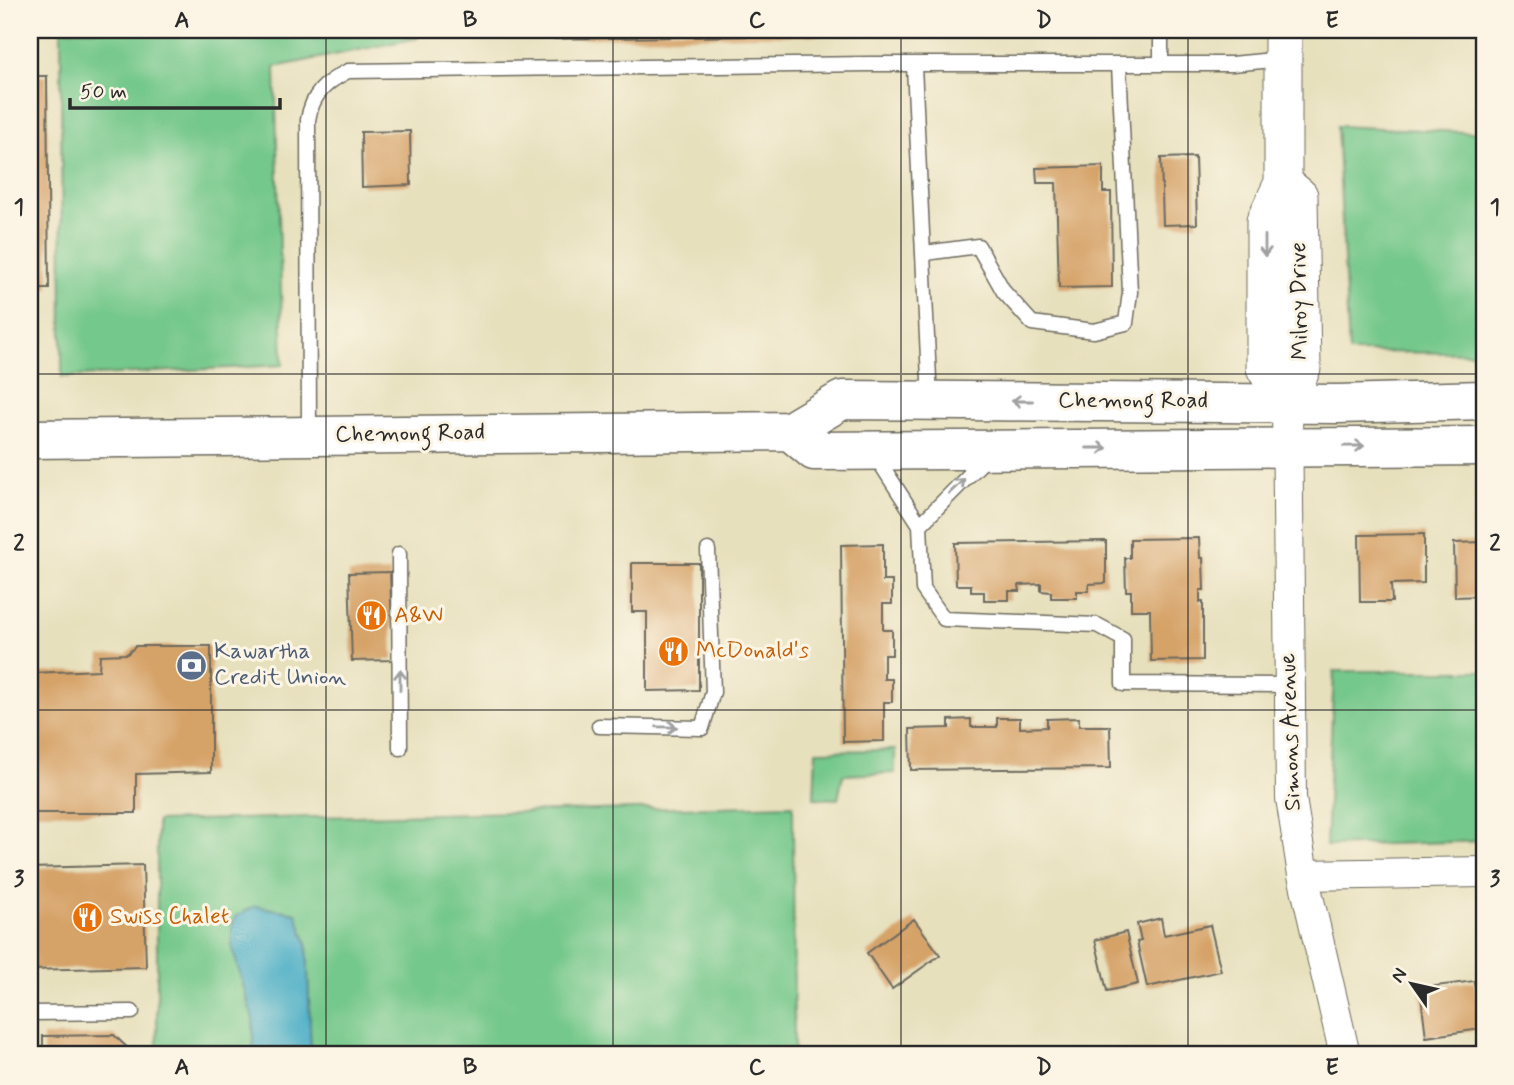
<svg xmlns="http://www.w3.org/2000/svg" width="1514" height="1085" viewBox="0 0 1514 1085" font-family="Mynerve,sans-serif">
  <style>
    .green { fill: #75c88b; stroke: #507a5b; stroke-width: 2 }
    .water { fill: #45acc5; stroke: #386c78; stroke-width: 2 }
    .building { fill: #d5a267 }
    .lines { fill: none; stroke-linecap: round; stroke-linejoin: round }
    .service-casing { stroke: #6d6a5e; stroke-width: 17 }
    .minor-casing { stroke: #6d6a5e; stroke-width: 32 }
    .tertiary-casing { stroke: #6d6a5e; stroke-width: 39 }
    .secondary-casing { stroke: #6d6a5e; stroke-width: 41 }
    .service { stroke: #fff; stroke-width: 14 }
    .minor { stroke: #fff; stroke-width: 30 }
    .tertiary { stroke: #fff; stroke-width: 37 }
    .secondary { stroke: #fff; stroke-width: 38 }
    .oneway { stroke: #a0a0a0 }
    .grid { fill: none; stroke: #2b2b2b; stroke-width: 2; stroke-opacity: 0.55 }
    .labels { text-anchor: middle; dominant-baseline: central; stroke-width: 6; stroke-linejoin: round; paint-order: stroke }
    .street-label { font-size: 23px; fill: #2b2b2b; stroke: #fcf5e5 }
    .food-label { font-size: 23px; fill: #c56008; stroke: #fcf5e5; text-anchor: start }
    .service-label { font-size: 23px; fill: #4e5e75; stroke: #fcf5e5; text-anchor: start }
    .neatline { fill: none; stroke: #2b2b2b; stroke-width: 2.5 }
    .grid-label { font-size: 23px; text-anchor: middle; font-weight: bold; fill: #2b2b2b }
  </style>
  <rect width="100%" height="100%" fill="#fcf5e5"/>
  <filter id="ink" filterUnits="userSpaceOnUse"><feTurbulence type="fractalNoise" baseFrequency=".0143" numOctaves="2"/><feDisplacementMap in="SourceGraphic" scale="14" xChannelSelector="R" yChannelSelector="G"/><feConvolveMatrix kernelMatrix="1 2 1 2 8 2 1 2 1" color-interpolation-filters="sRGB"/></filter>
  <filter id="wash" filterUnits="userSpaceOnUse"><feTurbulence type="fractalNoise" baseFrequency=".00686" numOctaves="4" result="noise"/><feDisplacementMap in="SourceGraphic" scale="28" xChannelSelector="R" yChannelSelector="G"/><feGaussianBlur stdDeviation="1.57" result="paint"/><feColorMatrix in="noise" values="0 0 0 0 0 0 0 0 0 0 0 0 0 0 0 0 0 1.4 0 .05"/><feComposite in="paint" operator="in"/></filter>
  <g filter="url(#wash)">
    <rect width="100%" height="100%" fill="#e7e0bd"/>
    <path class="green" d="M61 30H418V38L275 67 283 365 62 377Z
      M1337 126 1484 133V353L1349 352Z
      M1334 671H1484V841L1326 846Z
      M895 750V773L843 775 838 799 814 798 816 751Z
      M793 805 794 1055H311L307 944 296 913 255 906 232 946 253 1019 254 1055H157V821Z"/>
    <path class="water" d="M255 906 296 913 307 944 311 1055H254L253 1019 232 946V926L236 916Z"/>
    <g id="blocks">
      <path class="building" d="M541 30H1048V32L541 39Z
        M30 76H47L49 289H35L34 294H30Z
        M410 131 411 185 362 187 361 132Z
        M1195 157 1197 224 1163 225 1161 158Z
        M1103 166V192H1111L1112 287 1059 288 1056 183H1037L1036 168Z
        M1424 534V583L1391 584 1392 602H1360L1359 535Z
        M1199 538 1200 558H1203L1204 590H1200V602H1203V660L1151 661 1150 610H1131V591H1126L1125 558H1130V539Z
        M1106 541V583L1089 584V591H1077V598H1051V592L1041 591V584L1019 585 1020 591H1009V600H984V592H971V585H956L955 543Z
        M1484 542V596L1455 597 1454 543Z
        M883 544V581H892V604H883V630H892V655H884V679H892V702H884V741L843 742 841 545Z
        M632 563H699V690L647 691V612H632Z
        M390 572 393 660 352 661 349 573Z
        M136 646H211V772L136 774V813H30L32 673 99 670 100 655 127 654Z
        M997 718H1020V728L1047 727V719L1079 718V726H1110L1111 768 911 770 910 729 949 728V720L971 719V727H997Z
        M143 865 146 967 30 970V868Z
        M1161 918 1164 935 1210 925 1221 971 1147 987 1137 942 1141 941 1137 924Z
        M914 919 940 955 892 989 867 953Z
        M1126 932 1138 984 1107 991 1095 940Z
        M1474 981 1481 1029 1426 1037 1420 988Z
        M114 1035 135 1055H43V1036Z"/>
    </g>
  </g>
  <g filter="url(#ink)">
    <use href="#blocks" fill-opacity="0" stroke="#6d6a5e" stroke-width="2"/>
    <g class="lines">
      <defs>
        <path id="service" d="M1161 30V64
          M914 66 930 400
          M925 253 978 246 1004 292 1032 323 1094 331 1126 323 1130 292 1119 65
          M309 435 308 120C312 94 326 82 348 71L870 64H1232L1282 59
          M875 455 920 525 923 589 944 619 1097 625 1123 639V684L1287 685
          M920 525 988 456
          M399 554 400 748
          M599 726 702 728 713 692 708 550
          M30 1013 132 1012"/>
        <path id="minor" d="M1287 403 1291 798 1303 875 1345 1055
          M1303 875 1484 872"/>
        <path id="tertiary" d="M1283 30V183L1265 221V368L1287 403
          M1283 183 1299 196 1302 368 1287 403"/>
        <path id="secondary" d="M790 431 814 451 1484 446
          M30 439 790 431 842 400 1338 404 1484 400"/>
      </defs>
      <use href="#service" class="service-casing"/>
      <use href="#minor" class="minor-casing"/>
      <use href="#tertiary" class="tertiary-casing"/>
      <use href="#secondary" class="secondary-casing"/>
      <use href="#service" class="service"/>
      <use href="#minor" class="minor"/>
      <use href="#tertiary" class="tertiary"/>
      <use href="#secondary" class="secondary"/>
    </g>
    <defs><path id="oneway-shaft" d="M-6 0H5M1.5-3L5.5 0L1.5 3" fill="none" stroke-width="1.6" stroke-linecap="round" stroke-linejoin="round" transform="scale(1.75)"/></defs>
    <g class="oneway">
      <use href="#oneway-shaft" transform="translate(1265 246) rotate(90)"/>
      <use href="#oneway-shaft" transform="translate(1022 401) rotate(-180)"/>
      <use href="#oneway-shaft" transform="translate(1354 446)"/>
      <use href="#oneway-shaft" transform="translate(1097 448)"/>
      <use href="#oneway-shaft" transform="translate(957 486) rotate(-44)"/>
      <use href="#oneway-shaft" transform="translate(400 680) rotate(-90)"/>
      <use href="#oneway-shaft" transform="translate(667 727) rotate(1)"/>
    </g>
  </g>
  <path class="grid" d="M326 30V1055M613 30V1055M901 30V1055M1188 30V1055M30 374H1484M30 710H1484"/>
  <defs>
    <symbol id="restaurant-disc" viewBox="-11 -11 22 22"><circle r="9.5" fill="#e8710a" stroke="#fcf5e5"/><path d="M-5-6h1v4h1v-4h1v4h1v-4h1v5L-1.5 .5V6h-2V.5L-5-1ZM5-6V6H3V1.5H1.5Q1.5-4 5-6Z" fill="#fff"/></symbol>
    <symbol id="bank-disc" viewBox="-11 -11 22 22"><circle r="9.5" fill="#5c6f8a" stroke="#fcf5e5"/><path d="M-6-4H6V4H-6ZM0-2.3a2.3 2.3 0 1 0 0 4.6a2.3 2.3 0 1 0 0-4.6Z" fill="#fff"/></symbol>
  </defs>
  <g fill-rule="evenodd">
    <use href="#restaurant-disc" x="354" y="598" width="35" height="35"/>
    <use href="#restaurant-disc" x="656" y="634" width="35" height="35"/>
    <use href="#bank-disc" x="174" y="648" width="35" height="35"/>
    <use href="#restaurant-disc" x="70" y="900" width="35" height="35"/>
  </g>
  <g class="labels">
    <g class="street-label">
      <text transform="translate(1300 301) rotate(-91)">Milroy Drive</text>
      <text x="1133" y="401">Chemong Road</text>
      <text transform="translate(410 434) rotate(-1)">Chemong Road</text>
      <text transform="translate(1291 732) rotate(-92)">Simons Avenue</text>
    </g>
    <g class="food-label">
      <text x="394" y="616">A&amp;W</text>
      <text x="696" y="651">McDonald's</text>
      <text x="110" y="917">Swiss Chalet</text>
    </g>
    <g class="service-label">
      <text x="214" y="652">Kawartha<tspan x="214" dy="26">Credit Union</tspan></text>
    </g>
  </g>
  <rect width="1514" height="1085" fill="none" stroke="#fcf5e5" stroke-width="77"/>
  <g transform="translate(1412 984) rotate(304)" stroke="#fcf5e5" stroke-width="5" paint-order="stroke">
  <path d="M0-5L12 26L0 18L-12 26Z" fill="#2b2b2b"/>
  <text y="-10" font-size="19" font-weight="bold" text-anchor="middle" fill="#2b2b2b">N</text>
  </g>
  <path d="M70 98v10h210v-10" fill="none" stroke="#2b2b2b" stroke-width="3.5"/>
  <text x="80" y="98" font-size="21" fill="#2b2b2b" stroke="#fcf5e5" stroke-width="5" paint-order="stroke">50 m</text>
  <rect x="38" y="38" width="1438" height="1008" class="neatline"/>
  <g class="grid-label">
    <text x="182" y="27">A</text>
    <text x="470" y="27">B</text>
    <text x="757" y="27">C</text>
    <text x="1044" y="27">D</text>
    <text x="1332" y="27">E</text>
    <text x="19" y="214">1</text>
    <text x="1495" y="214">1</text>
    <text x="19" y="550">2</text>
    <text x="1495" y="550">2</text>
    <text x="19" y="886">3</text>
    <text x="1495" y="886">3</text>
    <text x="182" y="1074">A</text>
    <text x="470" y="1074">B</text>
    <text x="757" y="1074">C</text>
    <text x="1044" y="1074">D</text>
    <text x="1332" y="1074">E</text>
  </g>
</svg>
